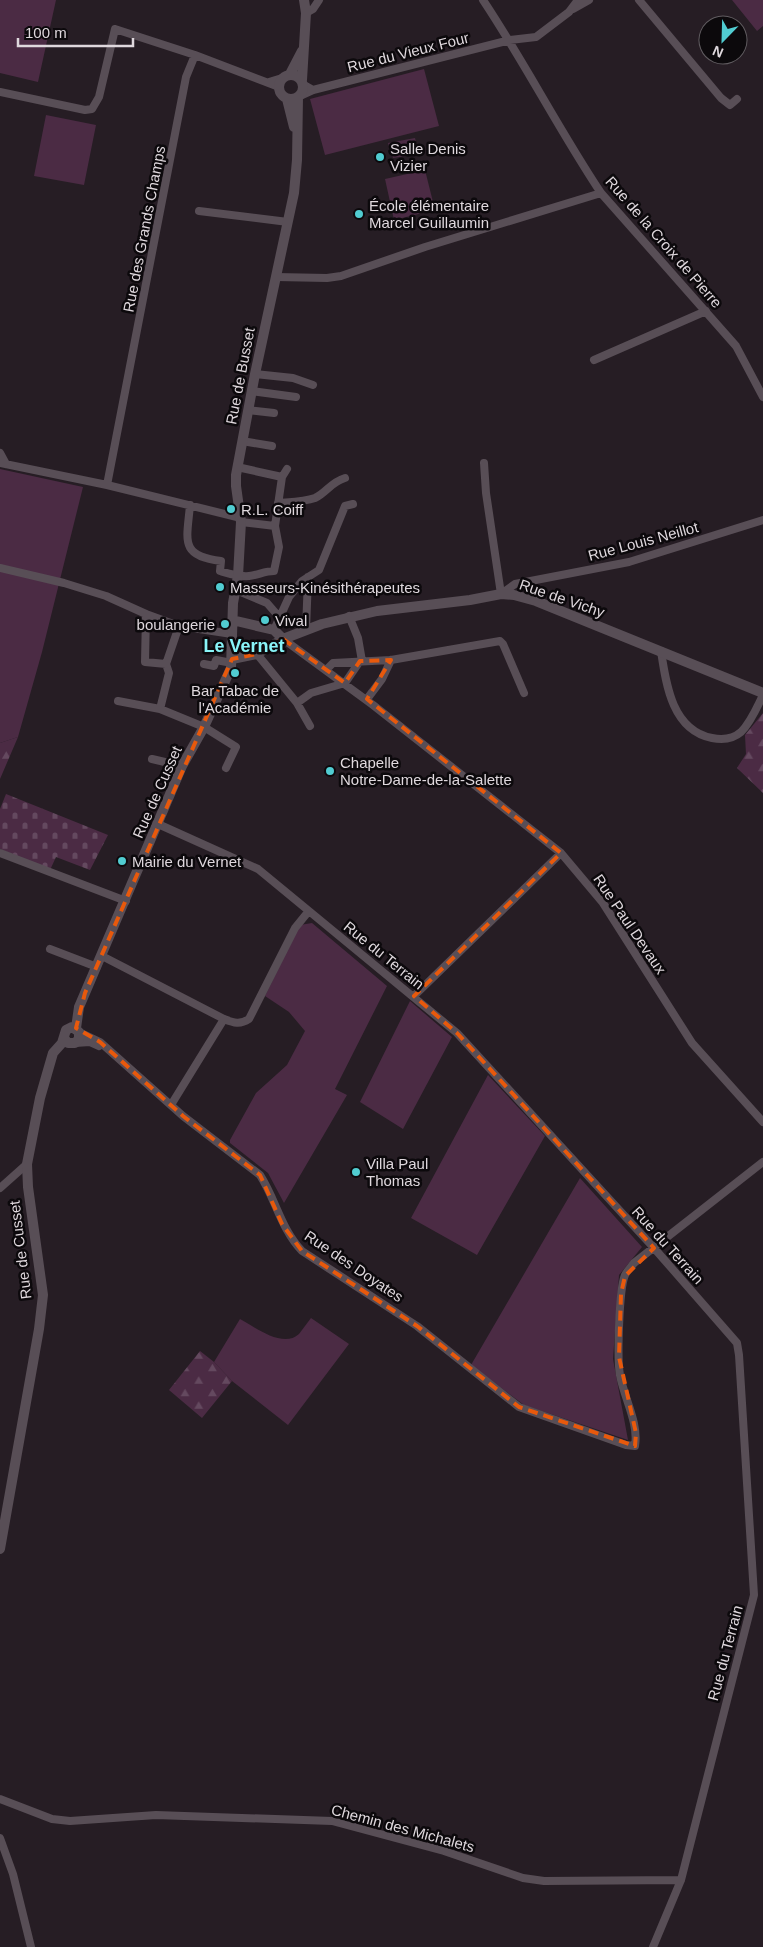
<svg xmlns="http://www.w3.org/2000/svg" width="763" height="1947" viewBox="0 0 763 1947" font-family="Arial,sans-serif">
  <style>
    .grass { fill: #4b2b44 }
    .forest { fill: url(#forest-firs) }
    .cemetery { fill: url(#cemetery-stones) }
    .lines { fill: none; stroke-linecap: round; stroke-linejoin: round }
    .minor { stroke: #584e56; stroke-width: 8 }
    .tertiary { stroke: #584e56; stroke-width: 10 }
    .marked { fill: none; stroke: #e8590c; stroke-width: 4; stroke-dasharray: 10 6; stroke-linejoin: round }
    .poi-dot { fill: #51ccd1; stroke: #0c090c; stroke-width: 2 }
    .labels { text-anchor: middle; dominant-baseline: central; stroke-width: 5; stroke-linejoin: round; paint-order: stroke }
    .street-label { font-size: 15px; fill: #dfd8dd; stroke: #0c090c }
    .poi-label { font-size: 15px; fill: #dfd8dd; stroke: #0c090c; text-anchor: start }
    .quarter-label { font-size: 18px; font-weight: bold; fill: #89f5f9; stroke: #0c090c }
  </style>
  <defs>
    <pattern id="forest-firs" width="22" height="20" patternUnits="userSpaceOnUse" patternTransform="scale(1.25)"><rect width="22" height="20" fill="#4b2b44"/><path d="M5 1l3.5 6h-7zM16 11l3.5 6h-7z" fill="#64495f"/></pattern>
    <pattern id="cemetery-stones" width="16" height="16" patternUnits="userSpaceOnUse" patternTransform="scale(1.25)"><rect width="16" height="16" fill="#4b2b44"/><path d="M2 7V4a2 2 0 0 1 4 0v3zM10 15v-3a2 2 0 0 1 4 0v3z" fill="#64495f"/></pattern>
  </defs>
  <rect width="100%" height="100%" fill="#261d24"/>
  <path class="grass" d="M0 0H56L38 82 0 73Z
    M732 0H763V26L757 31Z
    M424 69 439 126 325 155 310 99Z
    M46 115 96 125 84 185 34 176Z
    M415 138 419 154 393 158 388 143Z
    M425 170 435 210 394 220 385 179Z
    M0 469 83 487 42 652 18 737 0 743Z
    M312 923 387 986 335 1089 347 1095 284 1203 268 1173 230 1143V1140L256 1093 287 1065 305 1031 289 1012 265 996 300 925Z
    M410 1001 452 1037 403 1129 360 1102Z
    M488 1075 545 1136 477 1255 411 1218Z
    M580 1178 642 1247 619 1275 613 1359 628 1440 524 1405 471 1365Z
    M311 1318 349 1344 288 1425 232 1381 214 1362 240 1319C255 1327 283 1349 299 1334 303 1329 307 1323 311 1318Z"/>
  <path class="forest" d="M763 713V793L737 768 746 754 745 735Z
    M18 737 0 779V743Z
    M200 1351 214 1362 232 1381 202 1418 169 1390Z"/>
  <path class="cemetery" d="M6 794 108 835 90 870 56 857 50 870 0 849V809Z"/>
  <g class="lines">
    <path class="minor" d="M483 0C525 63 559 130 601 193L736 346 763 397
      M639 0 721 98 730 105 737 99
      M573 9 589 0
      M306 13 313 9 319 0
      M269 82 282 78
      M304 85 313 90
      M0 92 85 110 92 109 99 97 115 29 195 55 279 87
      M302 95 313 90 510 40 536 37 569 12 578 0
      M199 211 288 222
      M276 277 327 278 341 276 425 247 601 193
      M594 360 706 311
      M255 374 293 378 313 385
      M251 391 296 397
      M248 410 274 413
      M242 441 272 446
      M0 453 6 464
      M0 463 107 485 241 518
      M484 463 486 493 501 594
      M237 467 282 477
      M107 485 186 77 195 55
      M278 503C290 502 304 502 315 498 326 493 331 482 345 478
      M190 505C187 540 179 556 221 561L220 571C230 574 239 577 249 576 258 575 265 571 274 571L279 547 275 526 282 477 287 469
      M241 522 275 526
      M0 568 64 583 106 596 146 614 179 626 232 634
      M236 590 267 603 280 618
      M501 594 515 584 629 562 763 520
      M146 614 145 662 166 664
      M349 616 358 638 362 661
      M179 626 166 664 169 673 160 709 204 727 236 747 226 768
      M274 630 289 597 302 581 319 570 345 506 353 504
      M306 630 308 577
      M283 639 373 705 561 853 603 903 692 1043 763 1122
      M661 651C666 684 672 730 712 738 722 740 733 739 741 732 751 722 757 707 763 695
      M257 654 297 703 310 726
      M204 664 214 666 216 660 232 663
      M326 670 333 663 391 660 500 641 503 644 524 693
      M367 699 382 679 391 660
      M118 701 160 709
      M297 703 311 693 345 683 360 661
      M152 759 182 766
      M158 824 258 869 457 1033 654 1248 737 1343 739 1355 754 1595 681 1880 653 1947
      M0 853 126 901
      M50 949 97 967
      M102 956 224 1019C234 1023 240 1025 249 1019L295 928 308 912
      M414 996 561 853
      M79 1032 100 1042 183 1116 260 1175C276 1200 281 1229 302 1251L417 1326 519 1407 626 1445 635 1446C639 1423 624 1398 620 1375 617 1359 619 1289 625 1275 627 1271 631 1267 634 1263L763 1162
      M75 1043 90 1042 99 1046
      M171 1105 224 1019
      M0 1188 27 1164
      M0 1799 52 1819 70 1821 156 1815 332 1821 444 1851 523 1878 544 1881 681 1880
      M0 1838 13 1874 31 1947"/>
    <path class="tertiary" d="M290 74 302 51
      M279 87a12 12 0 1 1 24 0a12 12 0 1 1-24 0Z
      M302 80 306 13 304 0
      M287 99 294 127
      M232 620 274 630 283 639
      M232 659 257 654 283 639 322 624 377 611 470 600 501 594 514 595 536 601 763 693
      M76 1028 79 1007 85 993 182 766 204 727 231 668 233 603 238 576 241 522 236 486V475L255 374 294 193 297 160 298 98
      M0 1549 39 1329 43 1295 28 1187 27 1164 40 1098 53 1053 62 1043 66 1030 72 1027 79 1032V1039L75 1043H68L64 1038"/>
  </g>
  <path class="marked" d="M283 639 345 683 360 661 391 660 367 699 561 853 414 996 457 1033 654 1248 625 1276 621 1294 619 1357 636 1433 635 1446 519 1407 417 1326 302 1251 282 1224 260 1175 183 1116 100 1042 76 1028 85 993 232 659 257 654Z"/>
  <g class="poi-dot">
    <circle cx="380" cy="157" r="5"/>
    <circle cx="359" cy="214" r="5"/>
    <circle cx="231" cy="509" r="5"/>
    <circle cx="220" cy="587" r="5"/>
    <circle cx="265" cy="620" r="5"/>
    <circle cx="225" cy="624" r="5"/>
    <circle cx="235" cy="673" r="5"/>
    <circle cx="330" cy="771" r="5"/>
    <circle cx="122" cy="861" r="5"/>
    <circle cx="356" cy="1172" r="5"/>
  </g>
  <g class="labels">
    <g class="street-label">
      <text transform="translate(408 52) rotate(-14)">Rue du Vieux Four</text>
      <text transform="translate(144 229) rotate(-79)">Rue des Grands Champs</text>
      <text transform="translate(664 242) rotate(49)">Rue de la Croix de Pierre</text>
      <text transform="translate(240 376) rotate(-79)">Rue de Busset</text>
      <text transform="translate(643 541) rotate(-15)">Rue Louis Neillot</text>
      <text transform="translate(562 598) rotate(19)">Rue de Vichy</text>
      <text transform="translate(157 792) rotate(-66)">Rue de Cusset</text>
      <text transform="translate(630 924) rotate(56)">Rue Paul Devaux</text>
      <text transform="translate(384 955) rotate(39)">Rue du Terrain</text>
      <text transform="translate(668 1245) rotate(48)">Rue du Terrain</text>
      <text transform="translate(20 1250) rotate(-97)">Rue de Cusset</text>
      <text transform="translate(354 1266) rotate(34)">Rue des Doyates</text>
      <text transform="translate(725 1653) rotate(-75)">Rue du Terrain</text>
      <text transform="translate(403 1828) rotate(15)">Chemin des Michalets</text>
    </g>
    <g class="poi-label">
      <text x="390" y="148">Salle Denis<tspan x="390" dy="17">Vizier</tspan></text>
      <text x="369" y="205">École élémentaire<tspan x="369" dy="17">Marcel Guillaumin</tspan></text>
      <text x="241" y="509">R.L. Coiff</text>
      <text x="230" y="587">Masseurs-Kinésithérapeutes</text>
      <text x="275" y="620">Vival</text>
      <text x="215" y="624" text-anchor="end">boulangerie</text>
      <text x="235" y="690" text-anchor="middle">Bar Tabac de<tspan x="235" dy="17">l'Académie</tspan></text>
      <text x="340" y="762">Chapelle<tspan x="340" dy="17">Notre-Dame-de-la-Salette</tspan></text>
      <text x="132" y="861">Mairie du Vernet</text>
      <text x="366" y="1163">Villa Paul<tspan x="366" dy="17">Thomas</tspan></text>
    </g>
    <g class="quarter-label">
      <text x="244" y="646">Le Vernet</text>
    </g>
  </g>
  <g transform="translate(723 40) rotate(203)"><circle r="24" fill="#0c090c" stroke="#605c60"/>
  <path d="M0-4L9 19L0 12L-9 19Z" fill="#51ccd1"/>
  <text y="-8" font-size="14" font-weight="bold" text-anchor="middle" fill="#dfd8dd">N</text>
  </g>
  <path d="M18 38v8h115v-8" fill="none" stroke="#dfd8dd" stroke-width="2.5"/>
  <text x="25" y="38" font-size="15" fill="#dfd8dd" stroke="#0c090c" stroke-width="4" paint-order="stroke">100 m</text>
</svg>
